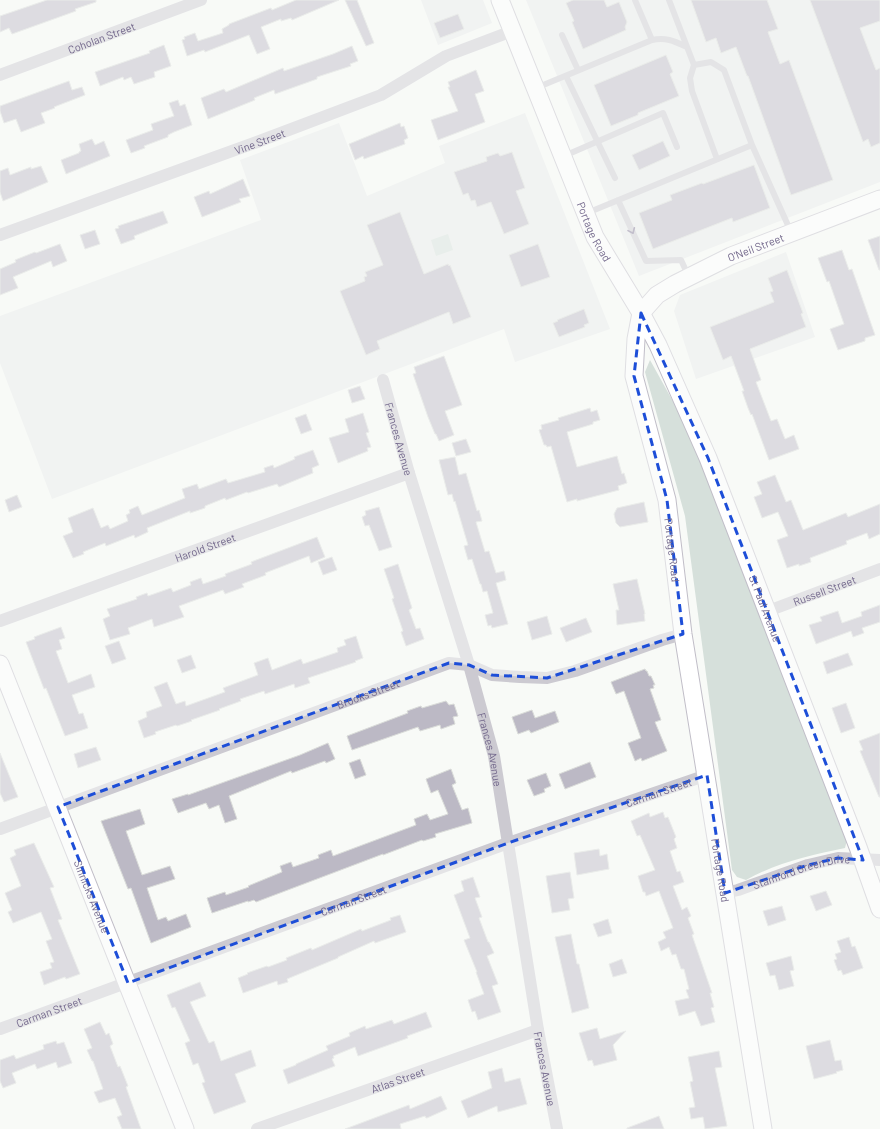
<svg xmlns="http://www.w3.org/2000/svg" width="880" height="1129" viewBox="0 0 880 1129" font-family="Barlow,sans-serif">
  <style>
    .built { fill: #e9ebea }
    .green { fill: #d6e0db }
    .building { fill: #bcb9c5; stroke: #dadcd9 }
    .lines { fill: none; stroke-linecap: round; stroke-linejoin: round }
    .secondary-casing { stroke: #c1bec8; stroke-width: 19 }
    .lane { stroke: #cccad1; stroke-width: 6 }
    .street { stroke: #cccad1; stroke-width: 12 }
    .secondary { stroke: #fff; stroke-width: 17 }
    .oneway { stroke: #807696 }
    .marked { fill: none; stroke: #1d4ed8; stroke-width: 3; stroke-dasharray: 8 5; stroke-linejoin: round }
    .labels { text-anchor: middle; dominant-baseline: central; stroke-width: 4; stroke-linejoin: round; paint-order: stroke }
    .street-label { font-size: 11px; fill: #72678b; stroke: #fff }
  </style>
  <rect width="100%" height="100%" fill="#f8faf7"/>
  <path class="built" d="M421 0H483L492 23 438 45Z
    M526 0H880V182L639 276Z
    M525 113 610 329 515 362 504 329 52 499 0 363V316L261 220 240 160 339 123 367 196 445 163 439 146Z
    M786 252 815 337 696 379 674 311 680 295Z"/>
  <path class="green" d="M448 234 453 250 436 256 431 240Z
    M650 360 690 432 847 840 845 848C811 855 776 863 746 880L737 877 732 870 685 516 645 372Z"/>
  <path class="building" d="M47 0H96V2L75 9 76 11 12 34 9 28 0 32V16Z
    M296 0H339L292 20 291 18 281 21V19L261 27 270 49 257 54 249 35 205 52 204 50 187 56 182 40 185 39 184 37 195 33 198 41 223 33 222 29 229 25V24L271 8 272 10Z
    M345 0H357L374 43 366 46Z
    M573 0H604L607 7 619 2 627 22 625 27 626 30 583 49 572 22 574 21 566 3Z
    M691 0H767L778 29 768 32 780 64 789 60 833 180 791 195 748 76H747L736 47 721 53 716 38 706 42Z
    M810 0H880V21L860 28 876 70 880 68V143L871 147 868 139 863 142Z
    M458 14 464 29 440 38 434 23Z
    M164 45 171 66 154 72 155 77 134 84 131 77 124 80 123 77 100 86 95 72 150 53 149 51Z
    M352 46 358 61 350 64 351 66 317 77V79L275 94 274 90 254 98 255 100 208 119 201 98 224 89 226 92 283 68 284 71 333 54Z
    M666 55 673 72 670 74 679 96 638 113V115L611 126 594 85Z
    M476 70 484 91 475 94 485 122 438 140 431 120 458 111 448 87H450L448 82Z
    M69 81 72 90 82 87 85 95 54 107 55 108 41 113 45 123 21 132 16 119 4 123 0 111V106Z
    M178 100 180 106 185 104 192 125 174 132 168 135V137L144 146 145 148 131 153 126 140 153 130 151 124 174 116 169 103Z
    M400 123 401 127 404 126 408 138 404 140 405 144 364 159 363 156 355 160 349 144Z
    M92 139 95 145 104 141 110 156 66 174 61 160 79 153V152L81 151 79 144Z
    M663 141 670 156 639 170 632 155Z
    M512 152 525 188 516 191 529 224 504 234 491 202 477 207 475 200 471 201 468 193 463 195 454 172 487 161 486 157 498 153 500 156Z
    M754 165 770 208 733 222 732 218 653 249 639 213 672 200 670 195 702 183 703 184Z
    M41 166 48 182 3 201 0 192V171L8 168 10 175 31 167V169Z
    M243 179 250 196 239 199 241 202 202 217 194 197 209 191 210 194Z
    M163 211 168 223 134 236 135 239 121 244 115 229 119 228 118 226Z
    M400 212 424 274 448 264 449 266 450 265 471 317 453 324 449 312 377 341 380 349 366 355 340 291 365 281 364 277 367 276 365 272 383 265 367 225Z
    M95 230 100 244 85 249 80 235Z
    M880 236V270H879L868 240Z
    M60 244 67 261 53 267 51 261 13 277 18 288 0 295V269L16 262 15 260 35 252 36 253Z
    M538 244 550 277 521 287 509 255Z
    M842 250 849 270 852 269 875 335 865 338V341L838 350 830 329 844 324 829 281 827 282 818 258Z
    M787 270 803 313 801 314 806 327 750 349 761 380 756 382 771 421 777 419 785 439 794 435 799 449 769 460 752 414 751 415 748 408 742 391H744L731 356 723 360 710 327 774 302 770 292 773 291 768 278Z
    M584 309 589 323 584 325 585 327 559 337 553 323 558 321 557 320Z
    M444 356 462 405 445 411 454 435 439 441 436 434H435L428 417 413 374 416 373 414 367Z
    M360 386 365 399 352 403 348 390Z
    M590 408 591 412 597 410 600 420 593 422V424L567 432 577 467 617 456 622 474 624 473 627 483 618 486 619 490 577 501V499L567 502 551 446 547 447 546 445H544L539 430 542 429 541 425 559 420 558 418Z
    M363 413 369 432 366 433 371 447 367 448 368 451 338 463 329 438 349 432 345 419Z
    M306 414 312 430 301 434 295 418Z
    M466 439 471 452 456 456 452 443Z
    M313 450 319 465 312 468 313 473 279 487 277 484 248 493 247 492 226 500 225 498 205 506V508L190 513V511L147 528 148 532 135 538 134 535 106 546 105 543 83 552 84 554 73 558 63 536 73 532 68 518 93 508 101 528 108 525 110 529 128 521 126 515 130 513 129 510 138 506 142 515 185 498 182 489 197 484 199 489 226 479 228 483 265 472 264 468 273 465 274 468 295 459 294 457Z
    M455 457 459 475 466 473 477 511 479 510 482 521 476 522 485 552 489 551 496 573 504 571 506 580 496 583 508 624 492 628 491 625 488 626 485 615 493 613 487 591 483 592 481 584H480L472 559 468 560 464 546 468 545 455 501 454 502 452 494 448 495 439 460Z
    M775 475 786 502 791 500 803 530 846 513 848 517 880 504V534L869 539 867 533 846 541 847 544 810 558 811 562 799 566V564L787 568 777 540 788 536 778 512 762 518 754 497 762 494 757 482Z
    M17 495 22 507 9 512 5 500Z
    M644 502 648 522 620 527 616 523 614 514 617 508Z
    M379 507 392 547 379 551 369 525 365 526 362 517 366 515 365 511Z
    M317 537 325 557 311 563 309 556 265 573 266 575 242 584 244 587 225 594 223 590 179 606 184 617 154 627 152 619 128 628 130 634 110 640 103 619 110 616 107 609 137 599 136 597 147 593 148 596 171 588 173 592 191 585 190 582 201 578 203 584 226 576 225 574 252 564 251 562Z
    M332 557 337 570 323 575 318 562Z
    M398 564 412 608 409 610 416 629 420 628 424 639 406 646 401 632 403 631 392 599 394 598 384 569Z
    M637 579 645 614H644L645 621 617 625 616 610H619L613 584Z
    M880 605V622L862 628 864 633 853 637 851 631 816 644 809 625 822 621 820 617 838 611 842 623 862 616 861 612Z
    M547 616 552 634 532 640 527 622Z
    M586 618 592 632 566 642 560 628Z
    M61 627 65 638 59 640 62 649 56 651 68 683 91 674 95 687 72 695 79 714 83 713 88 728 65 736 46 688 44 689 26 642 35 639 34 637Z
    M356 636 363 658 355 661 356 662 308 678 310 683 295 688 294 684 265 694 264 691 240 699 241 701 219 709 220 710 191 720 192 721 177 726 176 725 155 732 156 734 144 738 138 721 147 717 146 712 162 706 154 687 167 682 176 704 185 701 186 706 225 692 223 688 258 675 254 663 268 658 272 670 301 659 303 664 338 652 337 648 346 645 344 640Z
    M119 641 126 659 112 664 105 646Z
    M848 653 853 665 827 674 823 662Z
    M191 655 196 668 182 673 177 660Z
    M645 669 646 671H647L649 676H651L655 685H653L654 688 650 689 661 720 655 722 667 751 642 761 641 758 635 761 628 743 641 738 624 691 616 694 611 682Z
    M446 701 449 705 454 704 458 716 453 717 455 724 441 729 440 725 420 731 418 727 352 750 347 736 408 713 407 711 421 706 422 708Z
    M846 703 855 728 841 733 832 708Z
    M532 710 535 718 555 711 559 722 531 733 529 730 518 734 512 717Z
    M880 733V797H879L860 751 863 750 859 741Z
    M328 743 335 759 326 763 325 761 292 773 291 771 229 796 237 819 225 823 219 805 209 809 206 803 178 813 172 799 188 794V795L300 755Z
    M96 747 101 760 78 768 74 754Z
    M0 753 18 797 4 802 0 793Z
    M360 759 366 775 355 779 349 763Z
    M590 762 596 777 565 789 559 774Z
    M451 769 456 783 452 785 462 810 468 808 472 823 435 834 436 837 423 841 422 840 383 855V854L256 902 254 900 248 902V901L212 913 207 898 225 892 226 895 249 887 248 886 282 872 280 866 291 862 293 867 319 858 318 855 331 850 333 856 416 825 414 819 427 814 430 820 448 814 438 790 431 793 426 779Z
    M546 773 551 786 544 789 545 792 534 796 527 780Z
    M140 809 145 824 126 831 142 875 170 866 175 879 147 888 158 920 166 917 168 921 186 914 191 927 151 943 131 888 128 889 101 821Z
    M663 812 665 818 668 817 676 837 674 839 677 848 670 851 677 872 680 871 684 882 673 886 682 910 687 907 691 916 688 918 694 934 692 935 712 993H710L714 1007 711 1008 715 1022 701 1026 695 1011 679 1016 675 1001 689 998 686 990 689 989 684 969H681L676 954 672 955 669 947 661 951 658 942 666 938 663 932 673 928 659 891 646 896 645 892H643L638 876 655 870 640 835 637 836 631 821 649 813 650 817Z
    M34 843 54 887 50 888 62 919 58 920 80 974 66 979 65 977 44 985 40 972 52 968 50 963 54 962 46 941 52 939 41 912 13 923 8 912 12 910 5 893 21 886 10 858 16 855 14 850Z
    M599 849 600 856 607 854 609 869 577 875 574 853Z
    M570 872 574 898 568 899 570 910 552 913 546 876Z
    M473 877 480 897 475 898 482 917 479 918 488 942H489L494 953 487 956 498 984 492 986 501 1012 478 1020 475 1011 472 1012 468 1000 484 994 476 972H477L464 940 470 938 454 895 464 891 461 881Z
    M826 891 832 905 816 911 810 896Z
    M782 906 786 920 768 926 763 911Z
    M400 915 406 932 375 943 374 941 338 957V958L287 979 288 982 278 985 277 981 243 993 238 978 248 974 247 973 267 966 268 967 287 960 286 958 311 948 312 950 361 929 362 931 391 920 390 918Z
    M608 919 612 933 598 937 593 924Z
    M571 934 577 964H579L589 1008 572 1013 555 937Z
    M849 937 852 947 855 946 863 968 843 975 841 970 838 971 834 960 837 959 835 954 841 952 837 941Z
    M791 956 794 970 790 971 794 986 779 990 775 975 770 976 766 963Z
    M622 959 627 973 613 977 609 964Z
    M200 982 206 996 190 1002 209 1043 214 1041 221 1061 251 1050 256 1066 235 1074 246 1102 214 1114 202 1083 205 1082 198 1063 193 1065 185 1043 190 1041 175 1007 172 1008 167 995Z
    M426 1012 432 1027 407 1036 408 1038 358 1056 355 1047 333 1056 334 1058 332 1059 335 1066 288 1084 283 1070 296 1065V1064L328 1050 326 1046 350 1036 349 1033 365 1026 366 1029 392 1020 394 1024Z
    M100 1022 106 1035 109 1033 113 1044 110 1046 118 1067 120 1066 128 1086 126 1087 141 1129H122L117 1117 122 1115 115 1098 99 1103 98 1101 94 1092 103 1089 93 1061H92L87 1050 92 1048 84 1029Z
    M597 1028 600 1039 626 1031 613 1045 617 1060 594 1066 592 1060 588 1061 579 1033Z
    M830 1040 835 1061 841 1060 843 1070 836 1072 837 1073 814 1079 806 1046Z
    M56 1041 57 1044 64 1042 72 1063 58 1068 56 1062 37 1069 35 1064 12 1073 16 1083 3 1088 0 1081V1060L14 1055 16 1059 44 1049 43 1045Z
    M719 1051 722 1067 715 1068 727 1126 705 1129 703 1117 691 1119 689 1108 695 1107 690 1082 693 1081 688 1057Z
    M502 1068 505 1082 520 1078 527 1104 498 1112 497 1106 468 1118 461 1101 492 1088 488 1072Z
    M441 1096 447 1109 427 1118H426L425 1116 400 1124 401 1129H345L409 1105 410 1109Z
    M659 1116 664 1129H627V1128Z"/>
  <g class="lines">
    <defs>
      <g id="secondary">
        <path id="s10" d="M500 0 595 237 641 313 658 345 708 458 858 847 880 909"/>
        <path id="s11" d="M641 313 636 339 634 376 667 500 683 634 763 1129"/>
        <path id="s12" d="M641 313 657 295 675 284 731 256 880 199"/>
        <path id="s13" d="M0 664 185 1129"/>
      </g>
    </defs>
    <use href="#secondary" class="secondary-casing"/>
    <path class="lane" d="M669 0 694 65 711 62 724 70 752 145 791 232
      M562 35 578 70
      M652 40C666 37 674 41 687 47
      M694 65 690 78 692 91 717 159
      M566 76 615 178
      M536 88 652 40 635 0
      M564 156 663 113 677 147
      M618 200 646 261 681 260 689 277
      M587 213 752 145"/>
    <g class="street">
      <path id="s1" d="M0 75 201 0"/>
      <path id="s2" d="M0 235 257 142 381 95 446 56 512 31"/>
      <path id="s3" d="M383 380 409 473 469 665 494 756 538 1030 557 1129"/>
      <path id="s4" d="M768 611 880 569"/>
      <path id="s5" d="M0 621 409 473"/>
      <path id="s6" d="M0 829 449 663 469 665 492 675 520 677 547 678 575 671 662 640 683 634"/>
      <path id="s7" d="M725 893 738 890 808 865 838 858 880 860"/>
      <path id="s8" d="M0 1029 508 843 707 775"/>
      <path id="s9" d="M257 1129 538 1030"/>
    </g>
    <use href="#secondary" class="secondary"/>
  </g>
  <defs><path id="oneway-chevron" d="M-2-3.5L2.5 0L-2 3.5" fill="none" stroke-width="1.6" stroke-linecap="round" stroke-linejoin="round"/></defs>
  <use class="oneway" href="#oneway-chevron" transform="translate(632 231) rotate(66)"/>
  <path d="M0 0H880V1129H0ZM641 313 708 458 863 860 838 858 808 865 725 893 707 775 508 843 128 983 58 807 449 663 469 665 492 675 547 678 683 634 667 500 634 376Z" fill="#f8faf7" fill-opacity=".55" fill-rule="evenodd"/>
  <path class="marked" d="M641 313 708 458 863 860 838 858 808 865 725 893 707 775 508 843 128 983 58 807 449 663 469 665 492 675 547 678 683 634 667 500 634 376Z"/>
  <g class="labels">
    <g class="street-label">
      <text stroke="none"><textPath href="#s1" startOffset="108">Coholan Street</textPath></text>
      <text stroke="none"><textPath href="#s2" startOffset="276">Vine Street</textPath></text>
      <text stroke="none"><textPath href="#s10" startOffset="250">Portage Road</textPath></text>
      <text stroke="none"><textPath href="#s12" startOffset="134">O'Neil Street</textPath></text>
      <text stroke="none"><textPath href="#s3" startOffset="61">Frances Avenue</textPath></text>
      <text stroke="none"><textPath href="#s5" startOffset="218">Harold Street</textPath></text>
      <text stroke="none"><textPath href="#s11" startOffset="242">Portage Road</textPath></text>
      <text stroke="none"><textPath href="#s4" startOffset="60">Russell Street</textPath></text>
      <text stroke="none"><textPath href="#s10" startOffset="665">St Paul Avenue</textPath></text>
      <text stroke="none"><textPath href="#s6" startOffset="392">Brooks Street</textPath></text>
      <text stroke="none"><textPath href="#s3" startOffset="385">Frances Avenue</textPath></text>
      <text stroke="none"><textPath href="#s8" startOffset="700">Carman Street</textPath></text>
      <text stroke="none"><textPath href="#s11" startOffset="566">Portage Road</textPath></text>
      <text stroke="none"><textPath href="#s7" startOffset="80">Stamford Green Drive</textPath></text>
      <text stroke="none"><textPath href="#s13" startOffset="250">Sinnicks Avenue</textPath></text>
      <text stroke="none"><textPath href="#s8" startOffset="376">Carman Street</textPath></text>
      <text stroke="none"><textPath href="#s8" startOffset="52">Carman Street</textPath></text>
      <text stroke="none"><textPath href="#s3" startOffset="709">Frances Avenue</textPath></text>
      <text stroke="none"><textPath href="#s9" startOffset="149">Atlas Street</textPath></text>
    </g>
  </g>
</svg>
